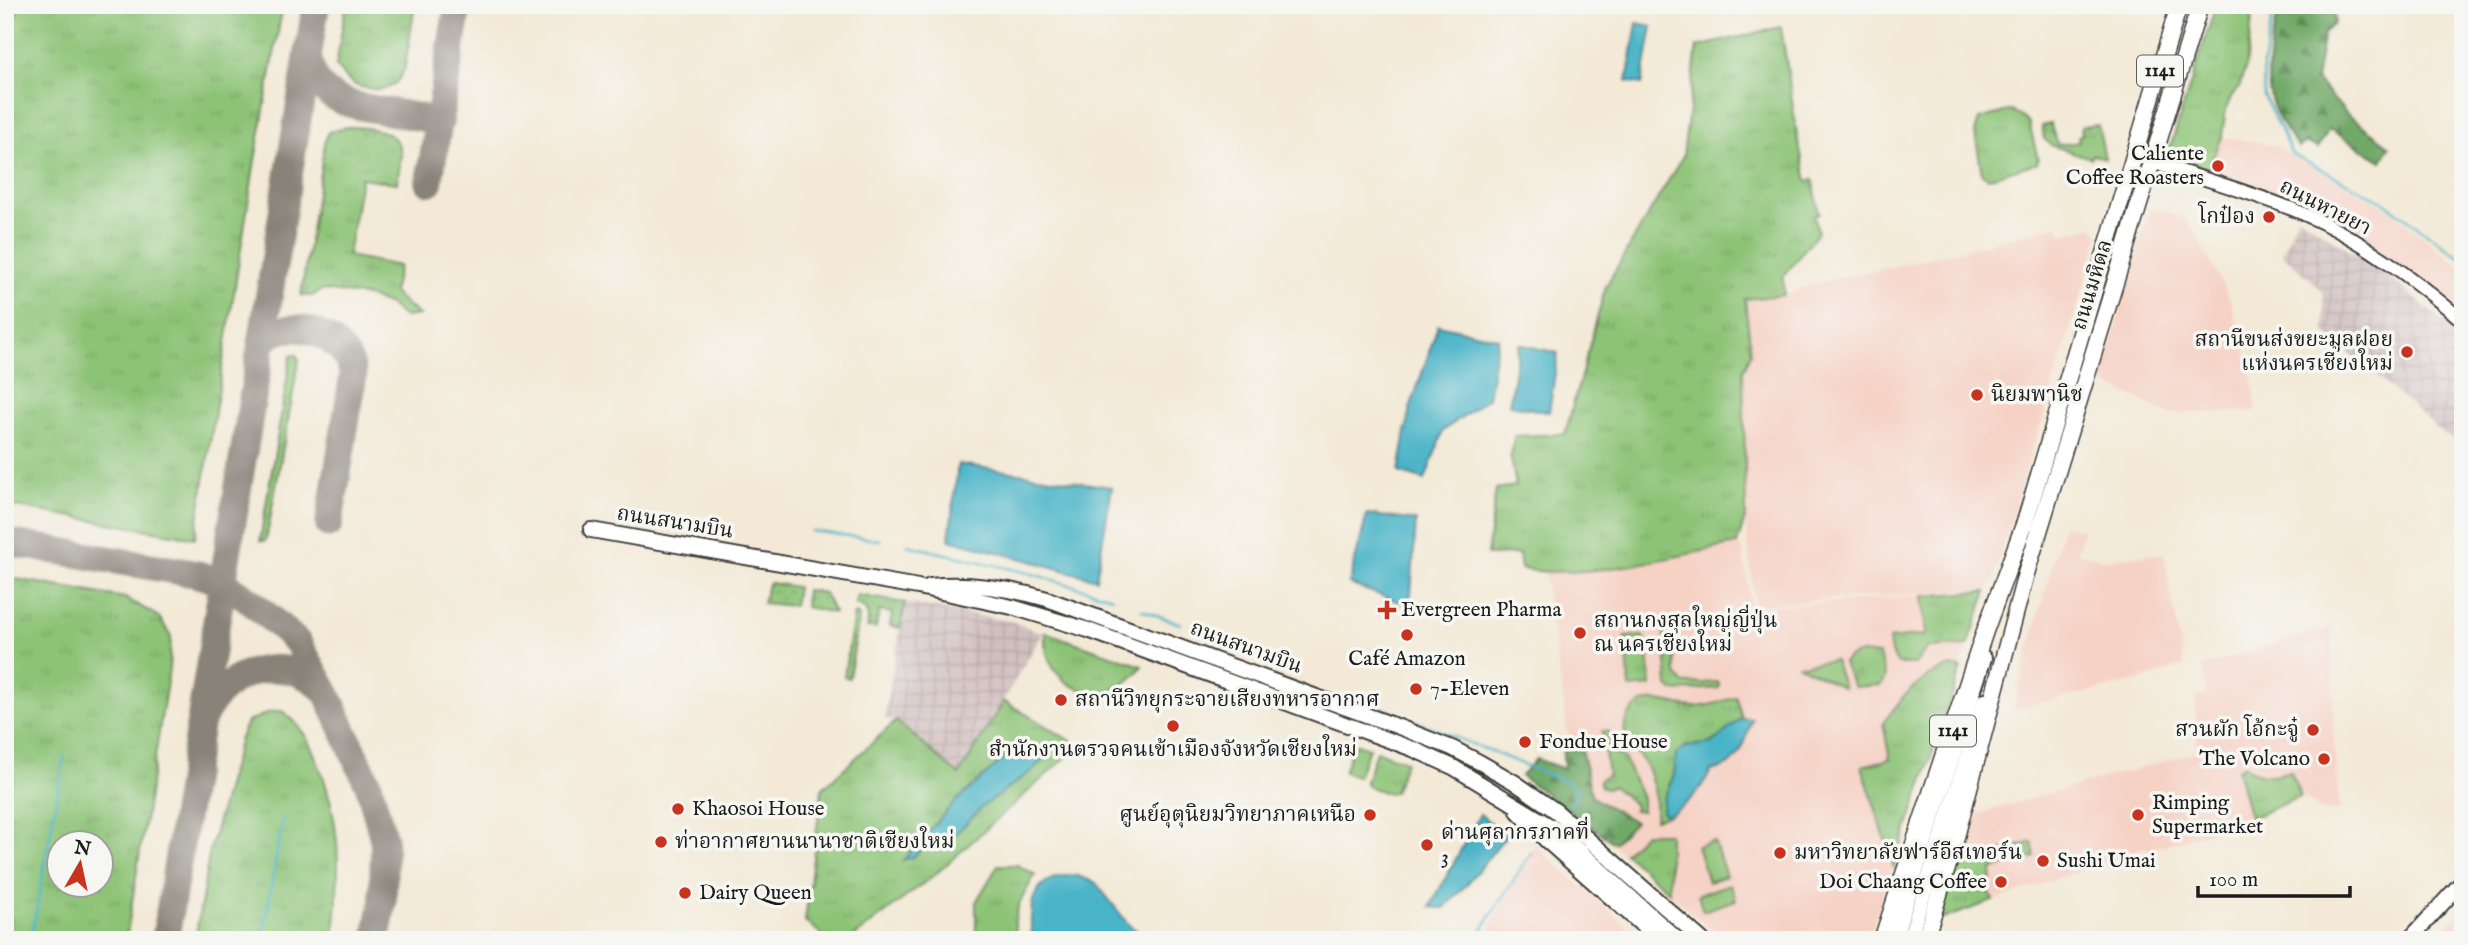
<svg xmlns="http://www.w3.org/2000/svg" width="2468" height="945" viewBox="0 0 2468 945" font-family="'IM FELL English','Noto Serif Thai',serif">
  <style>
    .built { fill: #f6d2c5 }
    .industrial { fill: url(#industrial-grid) }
    .grass { fill: url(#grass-tufts); stroke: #547049; stroke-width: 2; fill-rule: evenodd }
    .forest { fill: url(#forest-firs); stroke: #466242; stroke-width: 2 }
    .garden { fill: url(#garden-dots); stroke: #547049; stroke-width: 2 }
    .pitch { fill: #8cc376; stroke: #547049; stroke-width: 2 }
    .water { fill: #49b4c7; stroke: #326872; stroke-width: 2 }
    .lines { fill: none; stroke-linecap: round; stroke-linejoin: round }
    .stream { stroke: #49b4c7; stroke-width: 2.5 }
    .taxiway { stroke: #888279; stroke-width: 28 }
    .tertiary-casing { stroke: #3c3b38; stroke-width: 16 }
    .secondary-casing { stroke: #3c3b38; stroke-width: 18 }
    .primary-casing { stroke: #3c3b38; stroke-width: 19 }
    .tertiary { stroke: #fff; stroke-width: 12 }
    .secondary { stroke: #fff; stroke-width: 14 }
    .primary { stroke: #fff; stroke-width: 16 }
    .poi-dot { fill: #c8321e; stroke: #f6f6f2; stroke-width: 2.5 }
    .labels { text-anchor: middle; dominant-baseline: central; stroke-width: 7; stroke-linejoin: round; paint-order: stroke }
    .shield { fill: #f6f6f2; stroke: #5d5d5c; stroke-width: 2 }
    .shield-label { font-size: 19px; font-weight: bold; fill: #1c1c1c }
    .poi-label { font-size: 21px; fill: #1c1c1c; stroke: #f6f6f2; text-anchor: start }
    .street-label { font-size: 21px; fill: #1c1c1c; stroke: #f6f6f2 }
  </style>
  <defs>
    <pattern id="industrial-grid" width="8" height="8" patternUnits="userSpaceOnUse" patternTransform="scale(1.75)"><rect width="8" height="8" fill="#d1bfbf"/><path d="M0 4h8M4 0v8" fill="none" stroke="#b3a4a4"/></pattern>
    <pattern id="grass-tufts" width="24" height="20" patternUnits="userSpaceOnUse" patternTransform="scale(1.75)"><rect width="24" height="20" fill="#8cc376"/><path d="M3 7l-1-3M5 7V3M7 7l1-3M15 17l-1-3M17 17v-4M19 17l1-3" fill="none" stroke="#78a766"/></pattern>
    <pattern id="forest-firs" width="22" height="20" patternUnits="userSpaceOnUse" patternTransform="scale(1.75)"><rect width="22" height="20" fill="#71a967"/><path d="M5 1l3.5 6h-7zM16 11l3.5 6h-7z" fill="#5c8954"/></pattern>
    <pattern id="garden-dots" width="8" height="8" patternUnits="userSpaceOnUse" patternTransform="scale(1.75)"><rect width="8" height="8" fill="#8cc376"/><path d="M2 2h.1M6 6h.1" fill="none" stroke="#78a766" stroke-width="1.8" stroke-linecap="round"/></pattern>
  </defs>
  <rect width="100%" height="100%" fill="#f6f6f2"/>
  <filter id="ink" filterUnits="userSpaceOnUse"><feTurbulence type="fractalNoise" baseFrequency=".0143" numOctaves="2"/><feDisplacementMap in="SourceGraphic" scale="14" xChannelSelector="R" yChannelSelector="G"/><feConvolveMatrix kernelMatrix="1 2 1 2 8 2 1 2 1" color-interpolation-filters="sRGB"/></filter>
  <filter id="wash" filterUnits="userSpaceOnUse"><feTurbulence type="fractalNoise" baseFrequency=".00686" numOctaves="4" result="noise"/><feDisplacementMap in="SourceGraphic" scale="28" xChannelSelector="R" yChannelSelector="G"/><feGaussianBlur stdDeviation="1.57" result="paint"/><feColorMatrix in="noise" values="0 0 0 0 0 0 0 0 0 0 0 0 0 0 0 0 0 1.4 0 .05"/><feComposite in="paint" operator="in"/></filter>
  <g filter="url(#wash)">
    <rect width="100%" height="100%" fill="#f3e9d6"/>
    <path class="built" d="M2222 137 2273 145 2385 207 2463 269V314L2422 280 2344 229 2309 210 2208 169Z
      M2150 207 2186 219 2202 245 2231 302 2253 379 2257 411 2169 414 2100 381Z
      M2057 225 2061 234 2093 226 2099 236 1990 588 1755 605 1746 528 1743 371 1751 353 1745 299 1784 295 1807 286 1947 254Z
      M2063 525 2083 530 2077 552 2105 560 2164 553 2184 666 2141 680 2013 709Z
      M1737 544 1743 550 1751 608 1987 591 1868 940H1724L1580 817 1544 572 1605 568Z
      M2332 627 2334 748 2340 811H2321L2303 795 2232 825 2148 850 2146 847 1939 920 1973 815 2197 752 2195 696H2206L2203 666Z
      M1534 845H1535L1642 940H1483Z
      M2458 913 2463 918V940H2434Z"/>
    <path class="industrial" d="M2298 216 2382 271 2463 338V444L2446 436 2325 332 2323 291 2282 254Z
      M905 603 1010 621 1043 633 959 775 896 721 884 718Z"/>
    <path class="grass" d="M20 5H283L255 160 195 538 5 505V39Z
      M346 5H415L405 68C397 85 388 93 368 88 363 87 356 87 352 83 346 79 341 71 336 66Z
      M2216 5H2254L2246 67 2239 87 2230 99 2225 114 2222 137 2208 169 2168 154Z
      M1781 27 1798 141 1807 181 1813 180 1819 213 1814 215 1818 232 1783 277 1784 295 1745 299 1751 353 1743 371 1746 515 1737 544C1668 557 1592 580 1521 569L1519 554 1487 555 1496 489 1516 486 1510 454 1515 436 1565 434 1606 286 1683 156 1697 47Z
      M2012 110 2029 123 2038 159 2037 163 1988 178 1982 174 1975 133 1979 119Z
      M2050 124 2058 145 2079 142 2078 136 2082 135 2081 127 2098 125 2105 158 2092 154 2091 158 2053 146 2044 139 2042 126Z
      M347 127C366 127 400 128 401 155 401 163 398 174 397 183L361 178 348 256 399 266 393 293 419 315 404 317 390 305 367 296 322 290 312 296 301 295 325 141 328 132Z
      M291 355H297L299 360 267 536 265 541H260Z
      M5 577 125 598 145 609 159 617 171 636 169 669 126 940H5ZM60 844H102V886H60Z
      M1987 591 1968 646 1927 648 1915 664H1898L1891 653 1889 639 1926 635 1922 596Z
      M857 595 905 603 900 628 890 626 892 613 879 611 876 628 868 627 867 629C869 617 869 607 855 604Z
      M1003 596 1030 601 1211 663 1209 669Z
      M854 614 858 615 859 618 849 678 844 676Z
      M1672 629 1676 674 1684 684 1719 682V688L1673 691 1668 687 1664 630Z
      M1045 632 1142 666C1109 715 1041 690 1045 632Z
      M1642 636 1647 641 1651 686 1630 688 1625 637Z
      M1861 653 1879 655 1885 676 1881 685 1854 687 1843 663 1848 657Z
      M1834 660 1844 688 1799 665Z
      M1216 666 1395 731 1393 735 1214 670Z
      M1950 666 1961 668 1894 868 1862 766 1890 759 1883 723 1903 697 1928 676Z
      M1736 697 1742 718 1712 743 1685 747 1677 754 1674 775 1663 800 1662 812 1668 815 1655 819C1656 800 1655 784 1646 766 1637 748 1611 734 1633 710 1650 691 1673 707 1694 707 1709 707 1722 701 1736 697Z
      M1004 701 1079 746 938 872 850 940H829L805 921 822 789 896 721 959 775Z
      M282 711C300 723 308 739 316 758 344 824 339 871 334 940H195L210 850 240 738 247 722 270 712Z
      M1602 731H1608L1616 754 1624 758 1642 798V811L1634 810 1635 805 1613 786 1606 789 1601 787 1599 780 1608 775Z
      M1354 743 1369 748 1358 777 1344 772Z
      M1376 751 1406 761 1394 792 1389 794 1367 786 1366 781Z
      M2245 765C2257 779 2275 776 2291 771L2300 797 2250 818 2237 769Z
      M1645 833H1669V892L1625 853Z
      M2032 842 2035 857 1993 869 1989 890 1993 901 1939 920 1958 864Z
      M998 865H1017L1035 875C1024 895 1008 916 1018 940H976V902Z"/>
    <path class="forest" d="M2280 5H2335V23L2324 33 2316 80 2347 114 2390 146 2382 161 2329 129 2318 148 2305 142 2299 148C2256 99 2266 63 2280 5Z
      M1579 740 1592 797 1635 822 1614 843 1521 776 1536 759 1564 769 1562 742Z"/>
    <path class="garden" d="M771 583 797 587 794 606 763 603 768 584Z
      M806 590 824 593 834 613 805 607Z"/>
    <path class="pitch" d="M1714 841 1726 876 1708 882 1697 846Z
      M1730 884 1736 900 1703 911 1698 895Z"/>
    <path class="water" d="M1637 23 1652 26 1642 84 1627 81Z
      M1438 325 1498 338 1488 398 1443 431 1425 480 1399 472 1410 409Z
      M1519 344 1558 353 1549 412 1509 405Z
      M958 464 1112 487 1096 579 949 539Z
      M1367 514 1416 521 1411 595 1405 604 1349 584Z
      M1742 718 1752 719C1743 745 1742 765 1711 771 1700 790 1688 805 1668 815L1662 812 1663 800 1674 775 1676 754 1685 747 1712 743Z
      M1020 744 1038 749 1044 758 1034 769 982 807 939 851 927 845 913 857 903 860 953 804Z
      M1480 814 1506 836 1467 884 1444 908 1430 907Z
      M1075 875 1095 882 1130 926 1143 934 1172 940H1034C1030 932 1031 925 1031 917 1031 887 1046 876 1075 875Z"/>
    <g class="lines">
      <path class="stream" d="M2275 5 2263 65 2264 96 2292 154 2384 202 2463 259
        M811 531 880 540
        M907 545 1029 573 1112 597
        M1142 610 1181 624
        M1382 708 1570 783C1579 790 1577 796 1571 805
        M31 940 64 756
        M262 940 283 817
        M1475 940 1531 853"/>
      <path class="taxiway" d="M308 55C312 99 348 105 385 111 403 114 421 118 440 121
        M429 182 458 5
        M262 342C290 311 351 338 353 377L329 524
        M5 542 196 574 223 582 248 599 283 629 298 643 327 694 369 786 384 841 383 902 376 940
        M204 716C224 670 285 651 323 689
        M165 940 316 5"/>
    </g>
  </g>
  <g filter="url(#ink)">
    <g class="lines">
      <defs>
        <path id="tertiary" d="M2152 162C2203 179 2255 193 2304 214 2362 239 2415 280 2463 321"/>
        <path id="secondary" d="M591 530 918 587 1012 607 1088 630 1413 749 1453 767 1555 829 1678 940
          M930 586C971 582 1008 588 1047 599L1399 727 1452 748 1481 763 1514 782 1556 811 1702 940
          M1518 811 1546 840 1659 940
          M1894 940 1984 658
          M1909 940 1985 701
          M2409 940 2463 881"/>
        <path id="primary" d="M1882 940 1985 631 2025 522 2179 5
          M1925 940 1952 852 2025 577 2200 5"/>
      </defs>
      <use href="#tertiary" class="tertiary-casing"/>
      <use href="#secondary" class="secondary-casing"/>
      <use href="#primary" class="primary-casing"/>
      <use href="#tertiary" class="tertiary"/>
      <use href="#secondary" class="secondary"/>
      <use href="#primary" class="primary"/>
    </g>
  </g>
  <g class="poi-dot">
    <circle cx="2218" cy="166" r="7"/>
    <circle cx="2269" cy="217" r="7"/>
    <circle cx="2407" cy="352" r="7"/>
    <circle cx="1977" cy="395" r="7"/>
    <path d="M1383.5 599.5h7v7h7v7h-7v7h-7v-7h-7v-7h7z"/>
    <circle cx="1580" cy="633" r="7"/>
    <circle cx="1407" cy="635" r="7"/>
    <circle cx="1416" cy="689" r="7"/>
    <circle cx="1061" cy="700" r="7"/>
    <circle cx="1173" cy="726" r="7"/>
    <circle cx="2313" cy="730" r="7"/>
    <circle cx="1525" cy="742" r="7"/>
    <circle cx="2324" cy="759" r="7"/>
    <circle cx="678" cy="809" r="7"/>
    <circle cx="1370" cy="815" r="7"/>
    <circle cx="2138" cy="815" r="7"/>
    <circle cx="661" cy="842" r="7"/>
    <circle cx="1427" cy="845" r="7"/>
    <circle cx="1780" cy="853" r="7"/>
    <circle cx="2043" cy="861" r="7"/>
    <circle cx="2001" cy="882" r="7"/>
    <circle cx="685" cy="893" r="7"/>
  </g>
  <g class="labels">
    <g class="shield">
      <rect x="2137" y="55.5" width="46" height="31" rx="5"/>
      <rect x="1930" y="715.5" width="46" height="31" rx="5"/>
    </g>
    <g class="shield-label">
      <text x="2160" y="71">1141</text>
      <text x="1953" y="731">1141</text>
    </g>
    <g class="poi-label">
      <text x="2204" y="154" text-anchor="end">Caliente<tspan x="2204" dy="24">Coffee Roasters</tspan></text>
      <text x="2255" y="217" text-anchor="end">โกป๋อง</text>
      <text x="2393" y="340" text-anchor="end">สถานีขนส่งขยะมูลฝอย<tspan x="2393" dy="24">แห่งนครเชียงใหม่</tspan></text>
      <text x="1991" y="395">นิยมพานิช</text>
      <text x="1401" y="610">Evergreen Pharma</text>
      <text x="1594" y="621">สถานกงสุลใหญ่ญี่ปุ่น<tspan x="1594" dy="24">ณ นครเชียงใหม่</tspan></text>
      <text x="1407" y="659" text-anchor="middle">Café Amazon</text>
      <text x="1430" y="689">7-Eleven</text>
      <text x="1075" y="700">สถานีวิทยุกระจายเสียงทหารอากาศ</text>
      <text x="2299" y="730" text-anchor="end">สวนผัก โอ้กะจู๋</text>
      <text x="1539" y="742">Fondue House</text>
      <text x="1173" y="750" text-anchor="middle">สำนักงานตรวจคนเข้าเมืองจังหวัดเชียงใหม่</text>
      <text x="2310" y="759" text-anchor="end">The Volcano</text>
      <text x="2152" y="803">Rimping<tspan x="2152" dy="24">Supermarket</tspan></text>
      <text x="692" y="809">Khaosoi House</text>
      <text x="1356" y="815" text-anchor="end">ศูนย์อุตุนิยมวิทยาภาคเหนือ</text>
      <text x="1441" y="833">ด่านศุลากรภาคที่<tspan x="1441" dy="24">3</tspan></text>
      <text x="675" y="842">ท่าอากาศยานนานาชาติเชียงใหม่</text>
      <text x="1794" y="853">มหาวิทยาลัยฟาร์อีสเทอร์น</text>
      <text x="2057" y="861">Sushi Umai</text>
      <text x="1987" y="882" text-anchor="end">Doi Chaang Coffee</text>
      <text x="699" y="893">Dairy Queen</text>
    </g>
    <g class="street-label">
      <text transform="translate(2325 208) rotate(27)">ถนนหายยา</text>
      <text transform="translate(2093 285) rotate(-73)">ถนนมหิดล</text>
      <text transform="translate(675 523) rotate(9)">ถนนสนามบิน</text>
      <text transform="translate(1246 648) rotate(20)">ถนนสนามบิน</text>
    </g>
  </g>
  <rect width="2468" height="945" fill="none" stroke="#f6f6f2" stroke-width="28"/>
  <g transform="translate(80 864) rotate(9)"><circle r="33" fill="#f6f6f2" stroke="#9f9f9c" stroke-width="2"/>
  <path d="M0-5L12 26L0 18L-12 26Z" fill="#c8321e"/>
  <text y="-10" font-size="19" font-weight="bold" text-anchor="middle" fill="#1c1c1c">N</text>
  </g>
  <path d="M2198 886v10h152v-10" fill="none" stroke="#1c1c1c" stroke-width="3.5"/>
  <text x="2209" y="886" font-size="21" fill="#1c1c1c" stroke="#f6f6f2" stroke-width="5" paint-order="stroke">100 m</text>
</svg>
